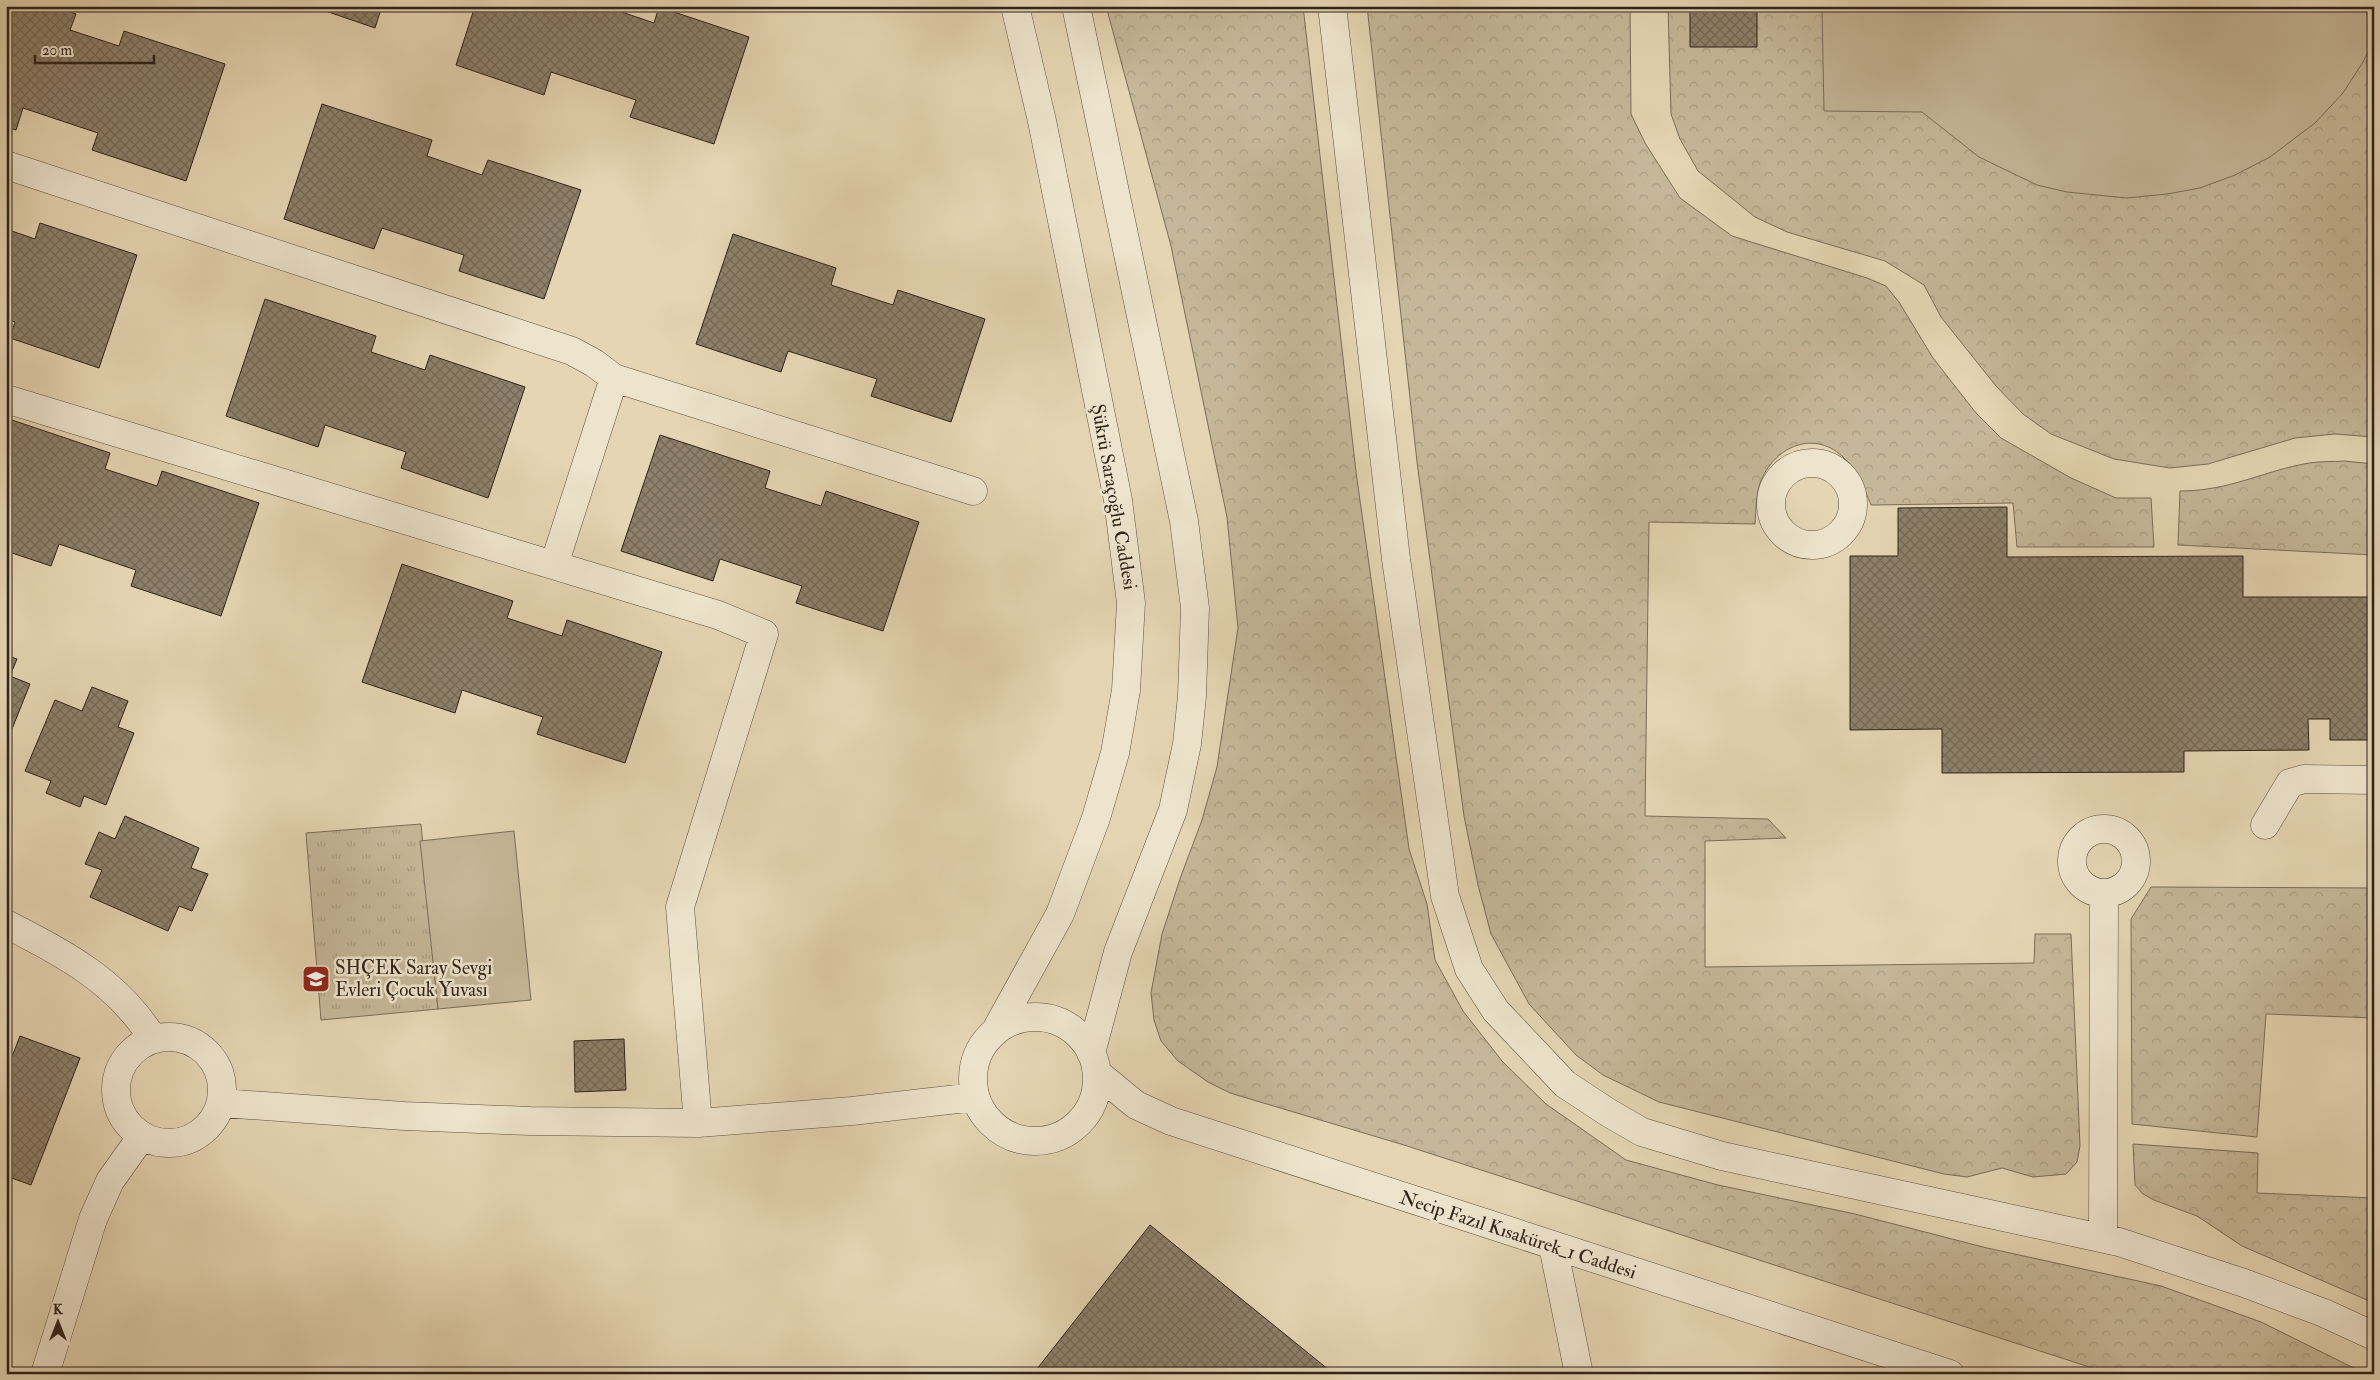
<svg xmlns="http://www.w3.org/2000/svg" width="2380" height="1380" viewBox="0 0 2380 1380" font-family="'IM FELL Double Pica',serif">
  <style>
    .grass { fill: url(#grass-tufts); stroke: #7a6d5a }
    .forest { fill: url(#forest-crowns); stroke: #7a6d5a }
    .pitch { fill: #c6b798; stroke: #7a6d5a }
    .building { fill: url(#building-cross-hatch); stroke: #2f231c }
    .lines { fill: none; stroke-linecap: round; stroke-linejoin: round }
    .minor-casing { stroke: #5c5042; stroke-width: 29 }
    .minor { stroke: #eee4cd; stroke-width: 28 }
    .labels { text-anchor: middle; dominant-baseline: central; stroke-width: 5; stroke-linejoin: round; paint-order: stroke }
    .street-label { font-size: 19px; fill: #2f231c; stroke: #eee4cd }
    .poi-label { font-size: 19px; fill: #2f231c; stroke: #eee4cd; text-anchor: start }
  </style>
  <defs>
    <pattern id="grass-tufts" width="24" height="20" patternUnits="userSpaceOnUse" patternTransform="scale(1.25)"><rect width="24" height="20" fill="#c6b798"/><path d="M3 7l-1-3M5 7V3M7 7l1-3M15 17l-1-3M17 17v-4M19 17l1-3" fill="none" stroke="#aa9d82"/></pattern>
    <pattern id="forest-crowns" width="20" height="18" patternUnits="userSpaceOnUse" patternTransform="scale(1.25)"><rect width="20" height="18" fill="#c6b798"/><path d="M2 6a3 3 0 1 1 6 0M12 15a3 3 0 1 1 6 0" fill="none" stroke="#aa9d82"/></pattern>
    <pattern id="building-cross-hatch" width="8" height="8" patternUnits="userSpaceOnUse" patternTransform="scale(1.25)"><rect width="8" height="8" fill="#8e806a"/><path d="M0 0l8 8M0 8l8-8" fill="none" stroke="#746856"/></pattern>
  </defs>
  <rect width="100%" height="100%" fill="#e5d5b2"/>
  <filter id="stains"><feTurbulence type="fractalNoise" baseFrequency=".004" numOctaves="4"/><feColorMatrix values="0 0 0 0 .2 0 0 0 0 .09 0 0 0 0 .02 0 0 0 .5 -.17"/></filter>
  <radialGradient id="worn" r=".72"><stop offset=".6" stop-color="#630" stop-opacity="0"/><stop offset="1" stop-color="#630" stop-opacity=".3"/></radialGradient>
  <path class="grass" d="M421 824 438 1009 321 1020 306 833Z"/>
  <path class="forest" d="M1106 6H1303L1356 472 1409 849 1427 904 1435 960 1463 1011 1502 1061 1546 1104 1626 1160 1718 1185 1855 1214 1987 1248 2161 1286 2261 1322 2366 1374H2111L1404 1145 1230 1093 1208 1082 1178 1061 1161 1041 1154 1020 1151 993 1162 934 1181 876 1202 820 1217 767 1238 628 1227 517 1171 246Z
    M1367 6H1630L1631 114 1645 143 1680 198 1732 236 1867 278 1886 286 1899 302 1933 358 1976 413 2001 438 2071 478 2116 498H2151L2154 547H2017L2013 503 1871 505C1864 488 1857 469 1842 456 1812 429 1773 448 1760 483 1756 496 1756 510 1755 524L1649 522 1645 816 1768 819 1786 838 1705 841V967L2034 963 2035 934H2071L2080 1146 2077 1162 2066 1174 2033 1177 2002 1168 1967 1177 1944 1174 1659 1102 1603 1075 1576 1055 1529 1004 1491 934 1478 885 1464 816 1417 462Z
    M1668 6H2374V437L2335 434 2295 438 2208 464 2170 468 2114 459 2051 434 2023 414 1996 386 1941 317 1924 285 1885 261 1787 232 1755 217 1698 171 1680 139 1671 114Z
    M2344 461 2374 464V555L2178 545 2180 491C2230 491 2263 471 2309 463 2321 461 2333 462 2344 461Z
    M2151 887 2374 888V1018L2266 1014 2257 1137 2132 1124 2131 919Z
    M2133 1144 2258 1153 2257 1193 2374 1198V1303L2242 1246 2197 1216 2154 1200 2143 1194 2135 1185Z"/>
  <path class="pitch" d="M1822 6H2374V40L2363 62 2343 93 2315 123 2270 157 2235 175 2200 188 2167 194 2127 198 2067 192 2037 185 1979 157 1922 112 1824 111Z
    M514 831 531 1000 438 1009 420 841Z"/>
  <path class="building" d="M6 6H53L76 14 70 30 119 46 124 31 225 64 186 181 92 150 98 133 23 108 16 130 6 127Z
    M311 6H382L375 28Z
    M475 6H604L654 23 659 7 749 37 714 144 630 117 636 100 551 72 544 95 456 65Z
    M1690 6H1757V47H1690Z
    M322 104 432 140 427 156 482 175 488 160 581 190 544 299 459 271 464 255 382 228 374 249 284 219Z
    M40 223 137 255 99 368 10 338 15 322 6 319V229L35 239Z
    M733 234 836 268 831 285 893 305 898 290 985 319 951 422 871 396 877 379 788 351 781 372 696 344Z
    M265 299 376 336 371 352 425 370 430 355 525 387 488 498 401 468 406 452 325 425 318 447 226 416Z
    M6 418 110 453 105 469 157 486 162 471 259 503 221 616 131 586 136 570 59 544 51 566 6 551Z
    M660 435 770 471 765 488 821 506 826 491 919 522 883 631 796 603 802 586 720 559 713 581 621 551Z
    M2007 507V557L2243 556V597H2374L2373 740H2330V719H2308L2309 750 2184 751V772L1942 773V729L1850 730V556H1898V508Z
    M402 564 513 601 507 618 562 636 567 620 662 652 625 763 537 734 543 717 462 690 455 713 362 682Z
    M6 655 17 659 10 676 30 684 6 744Z
    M92 687 128 701 118 727 134 733 106 805 84 796 80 807 46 793 51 781 25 771 55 700 82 711Z
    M125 816 199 848 191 868 208 874 192 911 179 906 168 931 90 897 102 870 85 864 99 832 115 839Z
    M20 1036 80 1058 31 1185 6 1176V1072Z
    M624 1039 626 1090 575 1092 574 1041Z
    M1150 1225 1334 1374H1033Z"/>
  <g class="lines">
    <defs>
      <path id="minor" d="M1076 6 1184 521 1195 608 1192 696 1187 744 1173 810 1118 952 1091 1053
        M1332 6 1396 559 1445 896 1469 969 1496 1011 1565 1084 1609 1113 1642 1132 1722 1156 2119 1242 2244 1283 2324 1313 2374 1336
        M6 165 572 351 594 363 614 378 973 491
        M6 399 718 615 764 634 680 907 698 1123
        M1771 504a41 41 0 1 1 82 0a41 41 0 1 1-82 0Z
        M554 565 614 378
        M2265 825 2290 783 2304 779 2374 780
        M2072 861a32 32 0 1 1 64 0a32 32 0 1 1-64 0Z
        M6 924C64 953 118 982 153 1039
        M973 1079a62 62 0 1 1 124 0a62 62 0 1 1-124 0Z
        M996 1030 1060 914 1096 818 1115 753 1126 690 1131 603 1118 500 1042 121 1015 6
        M116 1090a53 53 0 1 1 106 0a53 53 0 1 1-106 0Z
        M1097 1073 1136 1105 1171 1121 1950 1374
        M222 1103 404 1116 530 1121 698 1123 852 1111 975 1097
        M2103 1238 2104 893
        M1553 1246 1579 1374
        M45 1374 93 1219 110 1181 142 1136"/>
    </defs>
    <use href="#minor" class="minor-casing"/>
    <use href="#minor" class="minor"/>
  </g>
  <defs>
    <symbol id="school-square" viewBox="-11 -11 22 22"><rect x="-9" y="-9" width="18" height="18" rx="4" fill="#8f2418" stroke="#eee4cd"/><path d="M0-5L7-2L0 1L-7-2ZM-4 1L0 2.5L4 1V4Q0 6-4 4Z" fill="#fff"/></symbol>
  </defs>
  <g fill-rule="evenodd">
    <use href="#school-square" x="300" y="963" width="32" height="32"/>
  </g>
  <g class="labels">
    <g class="street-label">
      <text transform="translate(1114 497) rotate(80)">Şükrü Saraçoğlu Caddesi</text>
      <text transform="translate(1518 1235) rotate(18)">Necip Fazıl Kısakürek_1 Caddesi</text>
    </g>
    <g class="poi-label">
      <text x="335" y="968">SHÇEK Saray Sevgi<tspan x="335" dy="22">Evleri Çocuk Yuvası</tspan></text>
    </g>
  </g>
  <rect width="2380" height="1380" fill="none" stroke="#e5d5b2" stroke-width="25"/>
  <rect x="8" y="8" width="2365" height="1365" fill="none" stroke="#2f231c" stroke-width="2.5"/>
  <rect x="12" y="12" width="2355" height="1355" fill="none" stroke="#2f231c"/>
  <g transform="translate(58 1322)" stroke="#eee4cd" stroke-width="4" paint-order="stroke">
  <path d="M0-4L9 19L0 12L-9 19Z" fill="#2f231c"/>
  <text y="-8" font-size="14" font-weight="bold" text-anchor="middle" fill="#2f231c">K</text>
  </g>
  <path d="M35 55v8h119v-8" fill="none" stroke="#2f231c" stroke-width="2.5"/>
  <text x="42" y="55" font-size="15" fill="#2f231c" stroke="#eee4cd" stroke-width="4" paint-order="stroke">20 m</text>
  <rect width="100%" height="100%" filter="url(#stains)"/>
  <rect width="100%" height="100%" fill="url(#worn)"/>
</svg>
